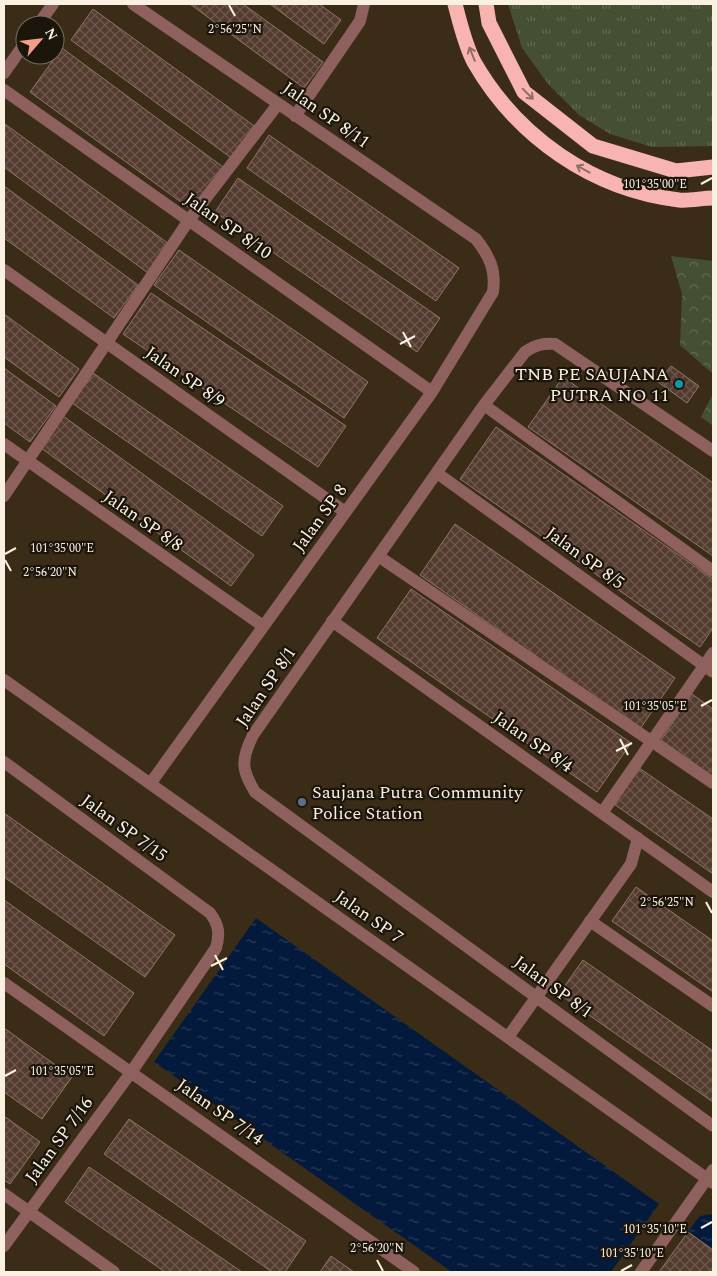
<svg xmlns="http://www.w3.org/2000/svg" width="717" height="1276" viewBox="0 0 717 1276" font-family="Spectral,serif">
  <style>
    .grass { fill: url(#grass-tufts) }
    .forest { fill: url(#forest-crowns) }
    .water { fill: url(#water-ripples) }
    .building { fill: url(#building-cross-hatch); stroke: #907467 }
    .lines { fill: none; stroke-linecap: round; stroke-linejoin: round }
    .minor { stroke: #8e615e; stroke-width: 12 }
    .highway { stroke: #f7b4b0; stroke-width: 15 }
    .oneway { stroke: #946c66 }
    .ticks { fill: none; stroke: #faf1e3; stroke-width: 2 }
    .culture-dot { fill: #0f9aa8; stroke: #1c150c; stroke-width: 2 }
    .service-dot { fill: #5c6f8a; stroke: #1c150c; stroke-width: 2 }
    .labels { text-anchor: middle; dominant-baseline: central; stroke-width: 4.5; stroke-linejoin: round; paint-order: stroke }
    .street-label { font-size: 18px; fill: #faf1e3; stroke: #1c150c }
    .poi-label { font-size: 18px; fill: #faf1e3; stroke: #1c150c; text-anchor: end }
    .ticks-label { font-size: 12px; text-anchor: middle; fill: #faf1e3; stroke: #1c150c; stroke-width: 4.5; stroke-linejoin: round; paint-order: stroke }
  </style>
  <defs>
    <pattern id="grass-tufts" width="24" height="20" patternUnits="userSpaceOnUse" patternTransform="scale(1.25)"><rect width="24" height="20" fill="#455032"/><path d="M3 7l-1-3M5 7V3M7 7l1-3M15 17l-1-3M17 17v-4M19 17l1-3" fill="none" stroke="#616a50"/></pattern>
    <pattern id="forest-crowns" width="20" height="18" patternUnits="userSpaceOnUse" patternTransform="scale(1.25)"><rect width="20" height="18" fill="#455032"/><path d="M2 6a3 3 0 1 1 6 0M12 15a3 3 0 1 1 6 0" fill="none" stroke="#616a50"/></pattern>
    <pattern id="water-ripples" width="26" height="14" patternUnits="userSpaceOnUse" patternTransform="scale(1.25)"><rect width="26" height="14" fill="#041a3c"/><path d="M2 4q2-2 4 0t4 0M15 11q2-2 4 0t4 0" fill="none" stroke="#2a3c58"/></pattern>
    <pattern id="building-cross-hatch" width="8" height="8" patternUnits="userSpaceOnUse" patternTransform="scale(1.25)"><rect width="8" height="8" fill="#543b30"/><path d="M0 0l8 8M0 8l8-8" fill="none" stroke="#6e584e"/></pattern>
  </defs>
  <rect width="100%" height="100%" fill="#3a2c16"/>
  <path class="grass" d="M508 4H713V146L652 147 610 134 579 115 548 84 522 48Z"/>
  <path class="forest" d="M671 256 713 261V374L680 345 682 294Z
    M713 394V426L701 417Z"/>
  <path class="water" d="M256 918 659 1204 611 1272H452L154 1062Z
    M713 1214V1249L688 1231 700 1216Z"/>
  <path class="building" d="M190 4H243L323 62 304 88Z
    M270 4H319L341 20 324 44Z
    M93 9 257 128 234 160 71 40Z
    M62 48 223 167 192 210 30 92Z
    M5 124 169 244 148 273 4 167Z
    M269 135 459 268 436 301 247 168Z
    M238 178 440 318 417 352 215 212Z
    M4 186 138 285 114 318 4 238Z
    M179 250 368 382 344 418 154 285Z
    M151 293 346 426 318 467 123 334Z
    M4 314 79 369 59 397 4 357Z
    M671 366 699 386 687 403 658 382Z
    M4 368 56 406 30 442 4 423Z
    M93 373 283 506 262 536 72 403Z
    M563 377 713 483V556L528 427Z
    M63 416 254 555 231 586 41 448Z
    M496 427 713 579V628L700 647 460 479Z
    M455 524 675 678 640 729 420 575Z
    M411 589 631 743 597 792 377 638Z
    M692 694 713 709V777L661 740Z
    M639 768 713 819V874L614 804Z
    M4 813 175 935 145 977 4 877Z
    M636 887 713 941V992L612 921Z
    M4 900 134 993 104 1036 4 964Z
    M583 960 713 1051V1102L559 994Z
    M4 1028 72 1077 42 1119 4 1092Z
    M4 1116 40 1142 10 1184 4 1180Z
    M129 1119 306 1241 285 1272H272L104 1154Z
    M89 1167 242 1272H165L65 1202Z
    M688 1232 713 1250V1272H659Z
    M331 1256 354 1272H320Z"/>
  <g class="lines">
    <path class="minor" d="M133 4 476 239C490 257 496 270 493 292L432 392 150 784
      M38 25 53 4
      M4 73 25 43
      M4 90 432 392
      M295 116 360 21 364 4
      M4 270 345 512
      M484 405 713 571
      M4 444 263 626
      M713 451 555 344C543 343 535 345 525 352L484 405 253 735C241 760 241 769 255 792L713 1126
      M437 473 713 672
      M4 496 189 220 278 104
      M378 556 713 783
      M332 621 713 892
      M4 680 713 1183
      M4 762 210 913C219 925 220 934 216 948L132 1071 4 1246
      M602 813 713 653
      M590 921 713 1006
      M4 983 414 1272
      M508 1037 631 864 638 838
      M4 1194 114 1272
      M641 1272 713 1170"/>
    <path class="highway" d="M455 4C460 23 465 45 474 62 517 137 593 190 679 200 690 201 702 198 713 198
      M486 4 489 23 524 92 593 146 676 171 713 167"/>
  </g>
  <defs><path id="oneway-shaft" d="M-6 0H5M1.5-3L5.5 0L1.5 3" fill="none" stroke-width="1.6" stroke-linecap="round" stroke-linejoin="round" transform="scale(1.25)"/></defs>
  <g class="oneway">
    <use href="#oneway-shaft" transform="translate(472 54) rotate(-112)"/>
    <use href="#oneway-shaft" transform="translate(528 94) rotate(45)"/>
    <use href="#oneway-shaft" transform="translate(583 169) rotate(-151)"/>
  </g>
  <path class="ticks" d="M229 5 235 16M701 184 712 178M403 332 411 347M400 344 415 336M5 554 16 548M5 560 11 571M701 706 712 700M620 739 628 755M616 751 632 743M706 902 712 913M215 955 223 970M211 966 227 958M5 1076 16 1070M701 1228 712 1222M377 1260 383 1271M621 1271 632 1265"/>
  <circle class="culture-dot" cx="679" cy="384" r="5"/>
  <circle class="service-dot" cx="302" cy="802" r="5"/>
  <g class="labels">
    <g class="street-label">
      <text transform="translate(326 115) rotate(35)">Jalan SP 8/11</text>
      <text transform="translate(228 226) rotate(35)">Jalan SP 8/10</text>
      <text transform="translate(185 377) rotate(35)">Jalan SP 8/9</text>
      <text transform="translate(320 518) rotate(-54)">Jalan SP 8</text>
      <text transform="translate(143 521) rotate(35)">Jalan SP 8/8</text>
      <text transform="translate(585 558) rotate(36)">Jalan SP 8/5</text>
      <text transform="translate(266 687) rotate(-56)">Jalan SP 8/1</text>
      <text transform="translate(533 742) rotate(35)">Jalan SP 8/4</text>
      <text transform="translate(124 828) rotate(36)">Jalan SP 7/15</text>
      <text transform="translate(369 917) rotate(35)">Jalan SP 7</text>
      <text transform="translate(553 987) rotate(36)">Jalan SP 8/1</text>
      <text transform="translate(220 1112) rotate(35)">Jalan SP 7/14</text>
      <text transform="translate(59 1140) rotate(-54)">Jalan SP 7/16</text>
    </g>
    <g class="poi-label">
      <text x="669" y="374">TNB PE SAUJANA<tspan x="669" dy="21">PUTRA NO 11</tspan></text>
      <text x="312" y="792" text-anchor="start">Saujana Putra Community<tspan x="312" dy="21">Police Station</tspan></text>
    </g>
  </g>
  <g class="ticks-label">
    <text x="235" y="33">2°56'25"N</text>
    <text x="655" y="188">101°35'00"E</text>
    <text x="62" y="552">101°35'00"E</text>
    <text x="50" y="576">2°56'20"N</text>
    <text x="655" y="710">101°35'05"E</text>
    <text x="667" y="906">2°56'25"N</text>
    <text x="62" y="1075">101°35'05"E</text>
    <text x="655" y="1233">101°35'10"E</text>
    <text x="377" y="1252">2°56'20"N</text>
    <text x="632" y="1257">101°35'10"E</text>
  </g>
  <rect width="717" height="1276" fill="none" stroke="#faf1e3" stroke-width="10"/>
  <g transform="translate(40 40) rotate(62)"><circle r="24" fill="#1c150c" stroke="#756d62"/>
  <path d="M0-4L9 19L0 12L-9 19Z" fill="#f49e88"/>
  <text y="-8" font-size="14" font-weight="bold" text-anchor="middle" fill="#faf1e3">N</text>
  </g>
</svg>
